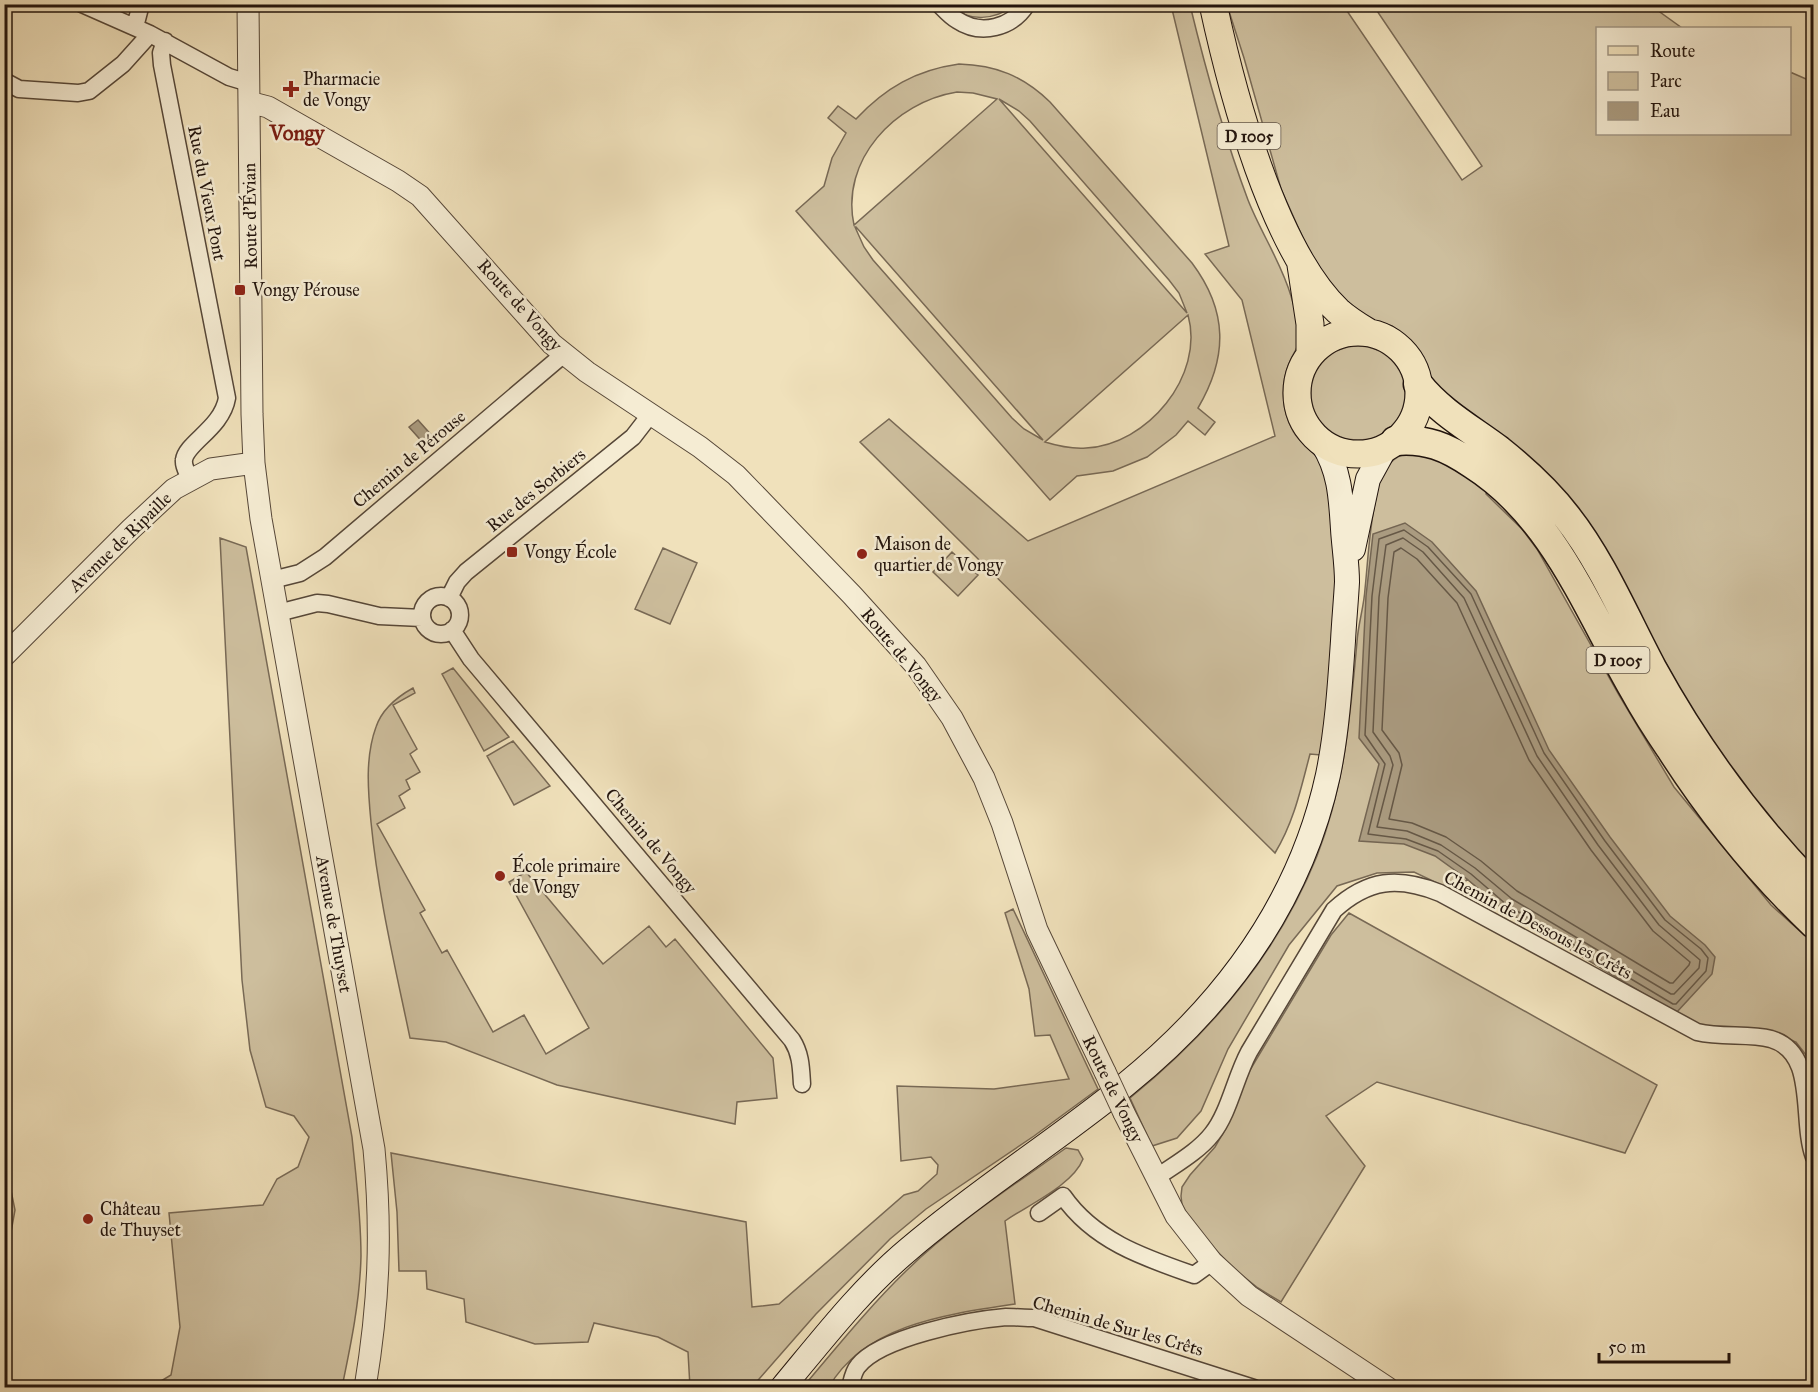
<svg xmlns="http://www.w3.org/2000/svg" width="1818" height="1392" viewBox="0 0 1818 1392" font-family="'IM FELL Great Primer',serif">
  <style>
    .green { fill: #cdbe9d; stroke: #786955; stroke-width: 1.5; fill-rule: evenodd }
    .water { fill: #aa9b80; stroke: #746552; stroke-width: 1.5 }
    .lines { fill: none; stroke-linecap: round; stroke-linejoin: round }
    .shore { stroke: #665846; stroke-width: 1.5 }
    .minor-casing { stroke: #564738; stroke-width: 19 }
    .tertiary-casing { stroke: #564738; stroke-width: 23 }
    .secondary-casing { stroke: #22140d; stroke-width: 26 }
    .primary-casing { stroke: #22140d; stroke-width: 29 }
    .trunk-casing { stroke: #22140d; stroke-width: 31 }
    .minor { stroke: #f5ecd3; stroke-width: 16 }
    .tertiary { stroke: #f5ecd3; stroke-width: 21 }
    .secondary { stroke: #f5ecd3; stroke-width: 24 }
    .primary { stroke: #f0e1bb; stroke-width: 27 }
    .trunk { stroke: #f0e1bb; stroke-width: 28 }
    .tertiary-bridge-casing { stroke: #564738; stroke-width: 23; stroke-linecap: butt }
    .tertiary-bridge { stroke: #f5ecd3; stroke-width: 21 }
    .poi-dot { fill: #8f2418; stroke: #f5ecd3; stroke-width: 2 }
    .labels { text-anchor: middle; dominant-baseline: central; stroke-width: 5; stroke-linejoin: round; paint-order: stroke }
    .shield { fill: #f5ecd3; stroke: #615548; stroke-width: 1.5 }
    .shield-label { font-size: 16px; font-weight: bold; fill: #22140d }
    .poi-label { font-size: 18px; fill: #22140d; stroke: #f5ecd3; text-anchor: start }
    .street-label { font-size: 18px; fill: #22140d; stroke: #f5ecd3 }
    .quarter-label { font-size: 21px; font-weight: bold; fill: #7a1f14; stroke: #f5ecd3 }
  </style>
  <rect width="100%" height="100%" fill="#f0e1bb"/>
  <filter id="stains"><feTurbulence type="fractalNoise" baseFrequency=".00333" numOctaves="4"/><feColorMatrix values="0 0 0 0 .2 0 0 0 0 .09 0 0 0 0 .02 0 0 0 .5 -.17"/></filter>
  <radialGradient id="worn" r=".72"><stop offset=".6" stop-color="#630" stop-opacity="0"/><stop offset="1" stop-color="#630" stop-opacity=".3"/></radialGradient>
  <path class="green" d="M949 5H1016C994 20 970 23 949 5Z
    M1171 5H1190C1206 71 1224 136 1248 200 1261 233 1281 262 1291 296 1295 310 1301 326 1299 340 1298 348 1293 354 1290 361 1280 384 1281 409 1293 431 1302 446 1317 454 1326 468L1336 558 1335 598 1328 705 1321 755 1310 754C1301 788 1294 822 1275 853L860 442 889 419 1028 541 1275 436 1242 300 1205 254 1229 246Z
    M1227 5H1343L1462 180 1482 166 1373 5H1650L1682 28H1598V134H1790V72L1813 82V868L1755 801 1704 732 1604 552 1447 400 1430 377 1421 353 1403 334 1392 326 1368 319 1343 306 1307 247 1281 189 1244 58Z
    M959 64C996 65 1023 76 1050 102L1192 263C1228 311 1228 357 1198 408L1215 422 1205 435 1188 421 1176 435 1147 457 1113 471 1077 476 1050 500 796 211 824 186 832 158 846 133 828 118 838 106 856 119C885 88 916 70 959 64ZM957 92 973 93 997 99 854 225C840 160 895 102 957 92ZM999 99 1019 111 1030 121 1169 280 1179 293 1187 313ZM855 227H856L1043 440 1024 429 1012 418 873 260 864 247ZM1188 315C1205 376 1147 445 1086 448 1072 449 1058 446 1045 442Z
    M1311 393a47 47 0 1 1 94 0a47 47 0 1 1-94 0Z
    M1425 452 1489 490 1486 494 1522 529 1537 549 1619 695 1674 787 1771 905 1813 943V1076L1810 1060 1796 1042 1766 1030 1702 1027 1504 910 1467 879 1458 893 1414 872 1377 873 1337 886 1289 945 1228 1049 1201 1111 1177 1138 1152 1146 1130 1098C1211 1032 1277 955 1317 856 1345 784 1350 718 1357 642 1358 624 1364 607 1365 589 1368 560 1369 532 1375 503 1377 494 1377 484 1381 477 1392 455 1402 453 1425 452Z
    M220 538 246 547 352 1137C356 1177 361 1216 361 1256 360 1300 351 1344 342 1387H151L171 1375 180 1327 169 1213 263 1205 277 1179 298 1167 309 1137 294 1116 266 1107 250 1050 242 980Z
    M663 548 697 563 670 624 635 609Z
    M952 552 978 575 958 596 933 572Z
    M453 668 509 737 484 751 442 674Z
    M413 688 415 693 393 705 417 749 410 754 420 772 406 780 410 789 399 796 405 808 377 824 425 910 420 913 442 953 447 950 493 1032 524 1015 546 1054 589 1028 509 882 526 872 603 964 649 926 666 947 675 939 773 1058 777 1098 737 1102 735 1124 557 1085 446 1042 410 1038C395 966 378 895 371 822 368 791 365 757 376 727 382 709 397 697 413 688Z
    M513 741 550 786 514 805 487 756Z
    M1013 909 1098 1089 1034 1136 926 1209 890 1239 816 1314 752 1387H690L688 1352 658 1337 594 1323 588 1342 535 1344 466 1322 464 1299 427 1289 426 1271H399L397 1212 391 1153 746 1222 752 1307 779 1304 904 1195 918 1191 937 1174 938 1165 931 1157 901 1161 897 1086 994 1089 1069 1079 1050 1035 1035 1036 1029 989 1005 913Z
    M1349 913 1657 1085 1625 1153 1377 1082 1326 1116 1365 1166 1281 1302 1258 1288 1234 1269 1213 1247 1188 1216 1182 1205 1181 1196 1182 1187 1190 1175 1215 1147 1226 1128 1244 1080 1331 935Z
    M1066 1148 1078 1150 1083 1159C1073 1185 1028 1205 1005 1221L1015 1304C949 1314 865 1324 829 1387H803C836 1348 869 1307 906 1271 954 1224 1011 1187 1066 1148Z
    M5 1170 7 1171 15 1210 5 1265Z"/>
  <path class="water" d="M418 420 434 438 425 445 409 427Z
    M1405 523 1432 542 1476 591 1549 750 1610 837 1670 916 1705 945 1715 957 1712 974 1676 1013 1504 910 1467 879 1435 856 1404 844 1359 841 1379 764 1359 738 1366 596 1373 534Z"/>
  <g class="lines">
    <path class="shore" d="M1404 530 1428 547 1471 594 1544 753 1605 841 1665 920 1701 949 1708 958 1706 971 1676 1004H1673L1507 905 1471 874 1438 851 1406 839 1368 834 1385 764 1365 735 1372 596 1379 539Z
      M1403 538 1423 552 1464 598 1537 756 1598 845 1659 925 1700 960 1699 968 1674 994H1671L1512 899 1475 868 1441 845 1407 831 1377 827 1393 765 1390 756 1373 732 1379 597 1386 545Z
      M1401 548 1417 559 1457 603 1529 760 1591 850 1653 931 1690 962 1689 965 1673 983H1670L1517 891 1481 861 1446 837 1412 823 1389 819 1402 765 1399 753 1382 730 1388 598 1394 552Z"/>
    <defs>
      <path id="minor" d="M82 4 150 34 229 77 249 83
        M939 4C945 10 950 16 957 20 981 36 1012 28 1027 4
        M135 27 141 4
        M165 41 161 53 162 65 227 398C222 428 186 443 184 460 183 467 188 473 190 479
        M4 81 19 89 78 93 89 91 123 64 150 34
        M272 580 300 573 325 557 564 354
        M422 615a19 19 0 1 1 38 0a19 19 0 1 1-38 0Z
        M449 598 457 582 466 572 633 437 650 415
        M278 613 317 603 328 604 379 616 422 618
        M452 630 471 659 792 1040C801 1054 801 1068 802 1084
        M1156 1178C1174 1165 1198 1152 1212 1134 1229 1113 1235 1078 1249 1052L1334 910C1368 879 1398 876 1440 893L1697 1032C1722 1038 1749 1033 1771 1039 1818 1053 1800 1119 1814 1157
        M1039 1213 1063 1196C1094 1241 1145 1258 1194 1275L1212 1262
        M850 1388C852 1380 853 1372 858 1366 881 1337 970 1320 1006 1317 1015 1317 1025 1318 1034 1318L1254 1388"/>
      <path id="tertiary" d="M248 4 252 414 254 463 261 519 374 1149C382 1234 379 1303 365 1388
        M249 102 268 107 398 181 420 196 552 344 587 372 700 447 736 475 852 595 916 666 952 718 984 778 1002 823 1037 930 1105 1072
        M4 656 131 529 174 489 211 469 254 463
        M1124 1113 1176 1216 1212 1262 1249 1296 1388 1388"/>
      <path id="secondary" d="M1353 549 1368 479 1385 448
        M782 1388C822 1340 861 1289 909 1249 978 1190 1055 1142 1125 1085 1225 1004 1300 903 1328 775 1337 731 1340 685 1343 641 1344 621 1346 601 1347 582 1347 564 1344 546 1343 529 1341 498 1340 471 1323 444"/>
      <path id="primary" d="M1213 4C1232 92 1273 249 1338 311 1347 319 1358 326 1368 332
        M1301 265 1310 324V353
        M1297 393a61 61 0 1 1 122 0a61 61 0 1 1-122 0Z"/>
      <path id="trunk" d="M1418 384C1440 412 1471 429 1499 450 1524 470 1548 492 1567 517 1601 560 1626 619 1652 668 1696 748 1750 822 1814 888
        M1395 441C1426 438 1447 447 1472 464 1554 516 1587 609 1634 690 1645 710 1657 729 1670 748 1711 812 1759 872 1814 924"/>
    </defs>
    <use href="#minor" class="minor-casing"/>
    <use href="#tertiary" class="tertiary-casing"/>
    <use href="#secondary" class="secondary-casing"/>
    <use href="#primary" class="primary-casing"/>
    <use href="#trunk" class="trunk-casing"/>
    <use href="#minor" class="minor"/>
    <use href="#tertiary" class="tertiary"/>
    <use href="#secondary" class="secondary"/>
    <use href="#primary" class="primary"/>
    <use href="#trunk" class="trunk"/>
    <defs>
      <path id="tertiary-bridge" d="M1105 1072 1124 1113"/>
    </defs>
    <use href="#tertiary-bridge" class="tertiary-bridge-casing"/>
    <use href="#tertiary-bridge" class="tertiary-bridge"/>
  </g>
  <g class="poi-dot">
    <path d="M288 80h6v6h6v6h-6v6h-6v-6h-6v-6h6z"/>
    <rect x="234" y="284" width="12" height="12" rx="3"/>
    <rect x="506" y="546" width="12" height="12" rx="3"/>
    <circle cx="862" cy="554" r="6"/>
    <circle cx="500" cy="876" r="6"/>
    <circle cx="88" cy="1219" r="6"/>
  </g>
  <g class="labels">
    <g class="shield">
      <rect x="1217.5" y="123" width="63" height="26" rx="4.5"/>
      <rect x="1586.5" y="647" width="63" height="26" rx="4.5"/>
    </g>
    <g class="shield-label">
      <text x="1249" y="136">D 1005</text>
      <text x="1618" y="660">D 1005</text>
    </g>
    <g class="poi-label">
      <text x="303" y="79">Pharmacie<tspan x="303" dy="21">de Vongy</tspan></text>
      <text x="252" y="290">Vongy Pérouse</text>
      <text x="874" y="544">Maison de<tspan x="874" dy="21">quartier de Vongy</tspan></text>
      <text x="524" y="552">Vongy École</text>
      <text x="512" y="866">École primaire<tspan x="512" dy="21">de Vongy</tspan></text>
      <text x="100" y="1209">Château<tspan x="100" dy="21">de Thuyset</tspan></text>
    </g>
    <g class="street-label">
      <text transform="translate(207 193) rotate(79)">Rue du Vieux Pont</text>
      <text transform="translate(250 216) rotate(-91)">Route d'Évian</text>
      <text transform="translate(520 305) rotate(48)">Route de Vongy</text>
      <text transform="translate(409 459) rotate(-40)">Chemin de Pérouse</text>
      <text transform="translate(536 490) rotate(-39)">Rue des Sorbiers</text>
      <text transform="translate(120 542) rotate(-44)">Avenue de Ripaille</text>
      <text transform="translate(902 655) rotate(50)">Route de Vongy</text>
      <text transform="translate(651 841) rotate(50)">Chemin de Vongy</text>
      <text transform="translate(334 924) rotate(80)">Avenue de Thuyset</text>
      <text transform="translate(1538 925) rotate(28)">Chemin de Dessous les Crêts</text>
      <text transform="translate(1113 1089) rotate(64)">Route de Vongy</text>
      <text transform="translate(1118 1326) rotate(16)">Chemin de Sur les Crêts</text>
    </g>
    <g class="quarter-label">
      <text x="297" y="133">Vongy</text>
    </g>
  </g>
  <rect width="1818" height="1392" fill="none" stroke="#f0e1bb" stroke-width="24"/>
  <rect x="6" y="6" width="1806" height="1380" fill="none" stroke="#22140d" stroke-width="3"/>
  <rect x="12" y="12" width="1794" height="1368" fill="none" stroke="#22140d" stroke-width="1.5"/>
  <rect x="1596" y="27" width="195" height="108" fill="#f5ecd3" stroke="#a19684" stroke-width="1.5"/>
  <rect x="1608" y="46" width="30" height="9" fill="#f0e1bb" stroke="#a19684" stroke-width="1.5"/>
  <text x="1650" y="57" font-size="18" fill="#22140d">Route</text>
  <rect x="1608" y="72" width="30" height="18" fill="#cdbe9d" stroke="#a19684" stroke-width="1.5"/>
  <text x="1650" y="87" font-size="18" fill="#22140d">Parc</text>
  <rect x="1608" y="102" width="30" height="18" fill="#aa9b80" stroke="#a19684" stroke-width="1.5"/>
  <text x="1650" y="117" font-size="18" fill="#22140d">Eau</text>
  <path d="M1599 1353v9h130v-9" fill="none" stroke="#22140d" stroke-width="3"/>
  <text x="1608" y="1353" font-size="18" fill="#22140d" stroke="#f5ecd3" stroke-width="4.5" paint-order="stroke">50 m</text>
  <rect width="100%" height="100%" filter="url(#stains)"/>
  <rect width="100%" height="100%" fill="url(#worn)"/>
</svg>
